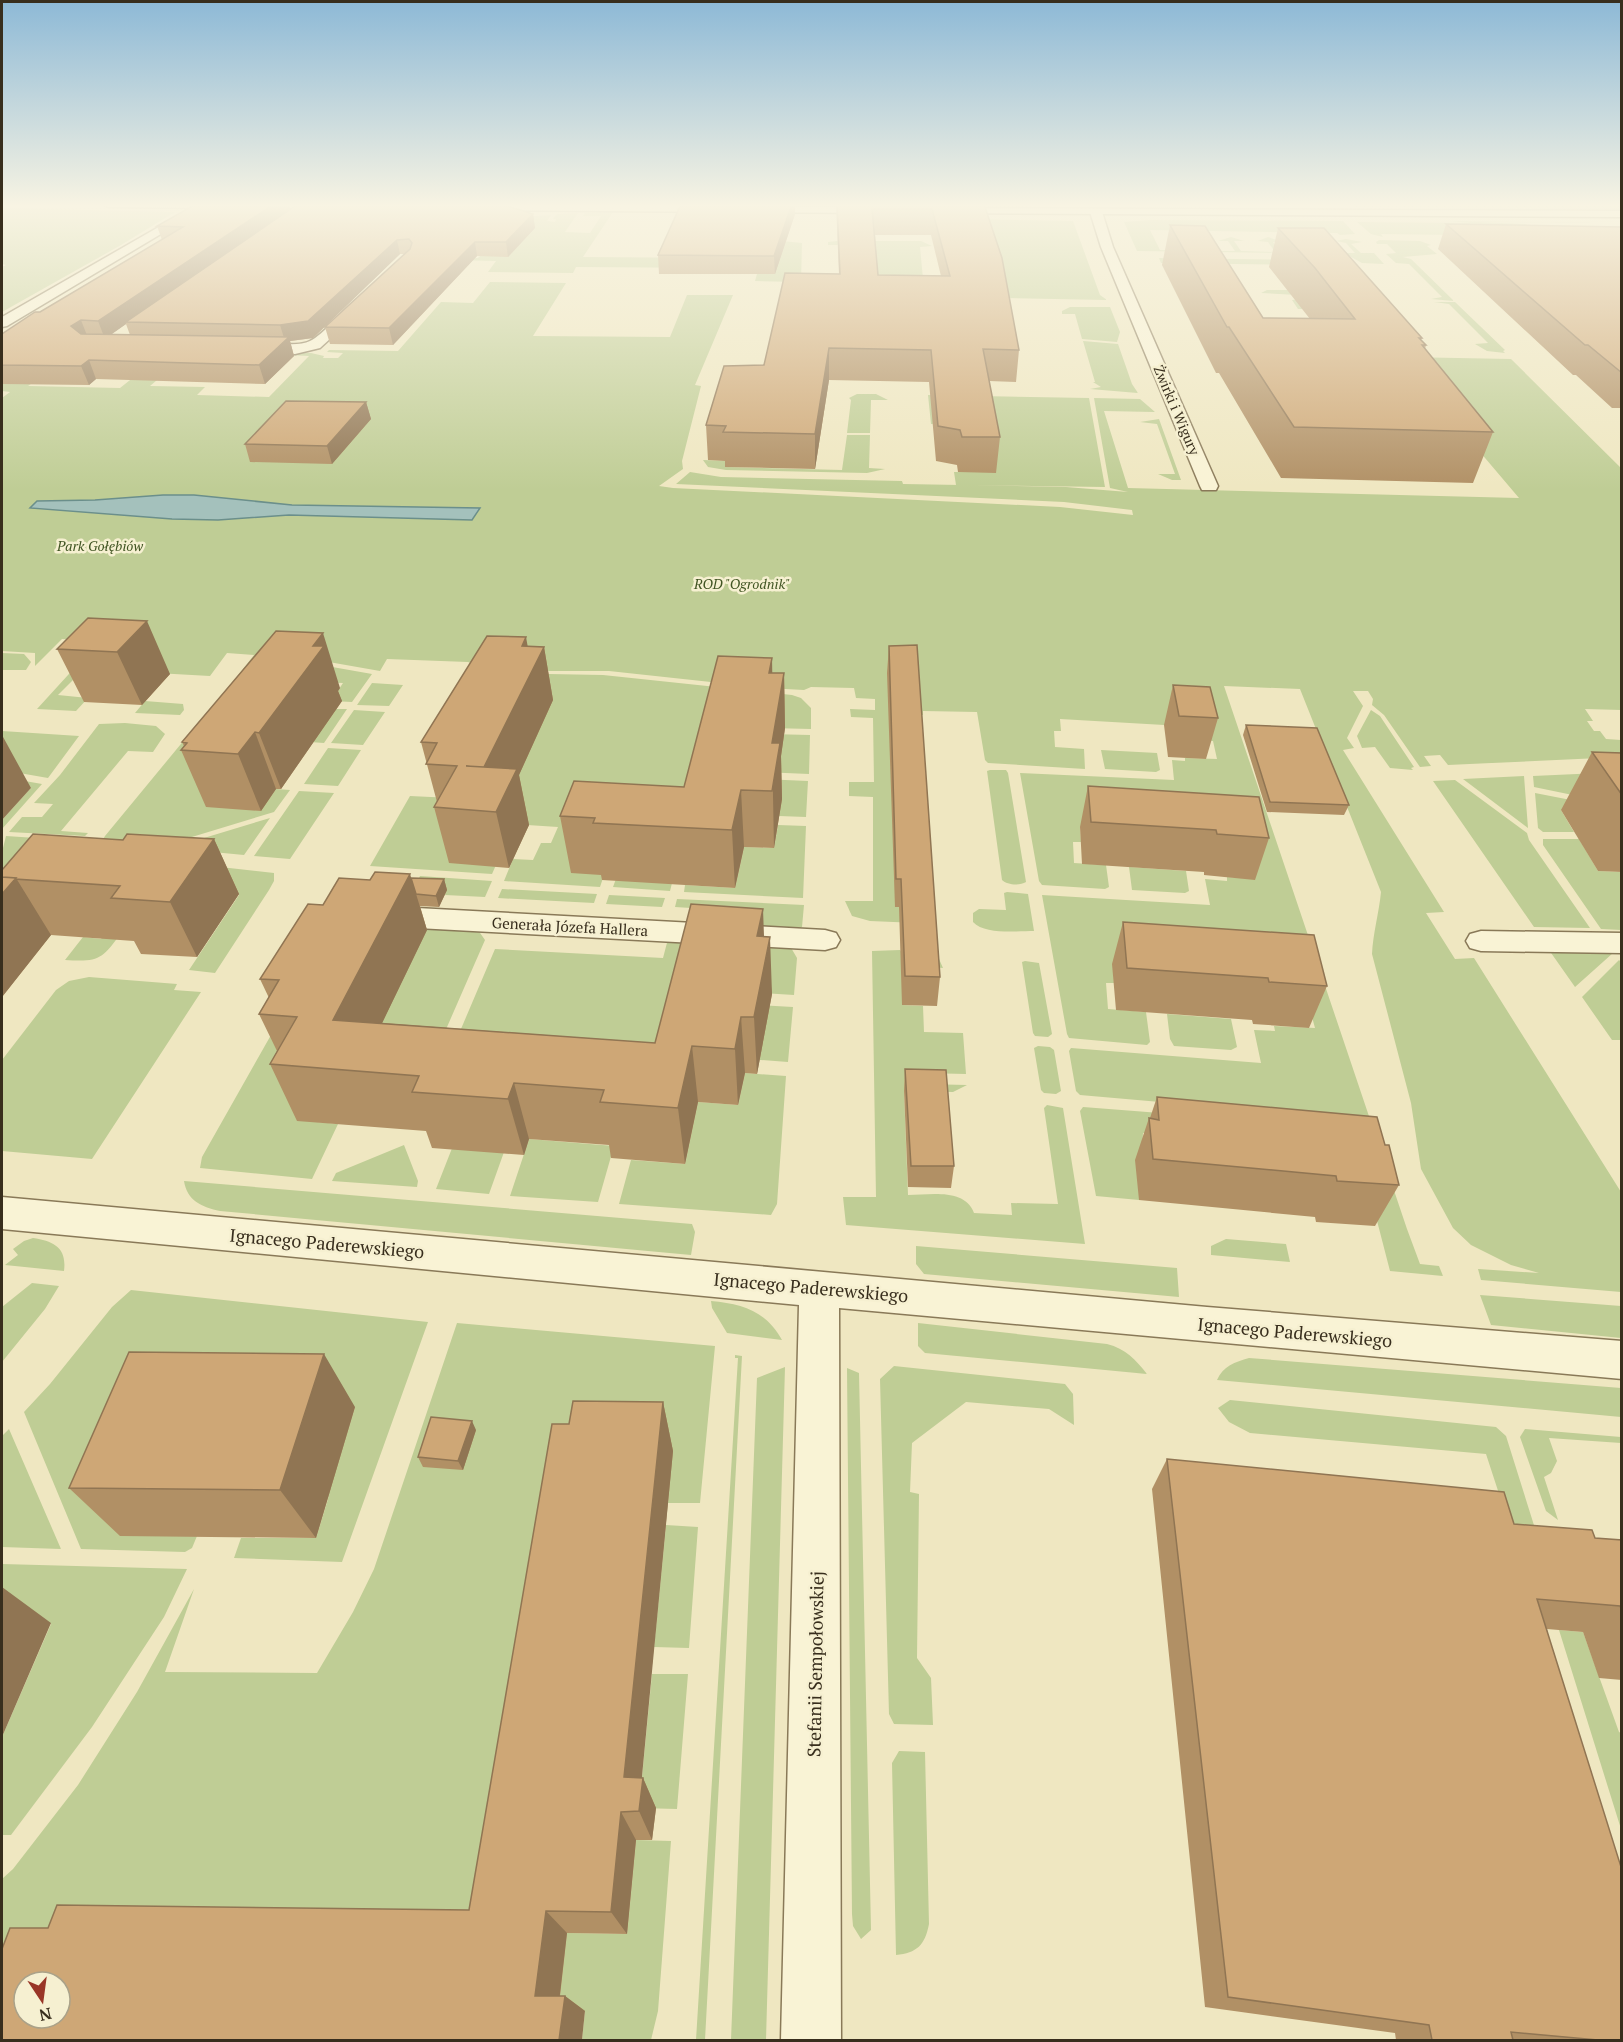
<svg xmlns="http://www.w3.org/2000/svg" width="1623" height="2042" viewBox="0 0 1623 2042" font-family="'PT Serif',serif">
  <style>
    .green { fill: #bfcd95 }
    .water { fill: #a4c1bc; stroke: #6b8f8b; stroke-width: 1.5 }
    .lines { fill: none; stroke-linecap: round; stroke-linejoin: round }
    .street-casing { stroke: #897958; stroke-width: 3 }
    .secondary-casing { stroke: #6a593c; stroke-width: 3 }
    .street { fill: #f9f3d5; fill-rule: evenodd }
    .secondary { fill: #f9f3d5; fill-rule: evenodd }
    .wall { fill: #b19065; fill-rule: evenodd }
    .shaded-wall { fill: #907553 }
    .building { fill: #cea776; stroke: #907553; stroke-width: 1.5; fill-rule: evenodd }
    .labels { text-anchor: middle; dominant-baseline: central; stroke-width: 5; stroke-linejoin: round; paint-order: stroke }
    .far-street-label { font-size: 14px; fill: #382e1d; stroke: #f6f0d1 }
    .far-park-label { font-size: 14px; font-style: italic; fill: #415523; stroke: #f6f0d1 }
    .street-label { font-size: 15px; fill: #382e1d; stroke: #f6f0d1 }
    .near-street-label { font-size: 18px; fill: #382e1d; stroke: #f6f0d1 }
  </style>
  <rect width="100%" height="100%" fill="#efe7c1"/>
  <path class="green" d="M1602 204H1621V209L1354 207 1352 205 1604 206Z
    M2 208 175 212 121 245 2 312V267L6 265 2 264Z
    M613 212 583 257 733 258 729 268 576 267 573 273 488 272 496 261 412 259 478 258 522 217 551 215 547 221 555 222 556 219H553L557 214 578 213 565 232 590 233 601 216H583L585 213Z
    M969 219 1073 221 1100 295 1107 300 1005 298Z
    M1152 220 1343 221 1355 234 1340 235 1337 233 1150 230 1160 250 1195 251 1190 240H1180V237L1192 236 1204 240H1195L1201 251H1235L1228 241H1218L1231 237 1244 241H1234L1241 251 1275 252 1268 242 1258 241 1268 237 1283 242H1273L1280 252 1315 253 1307 242 1297 241C1305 236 1315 238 1324 243H1313L1321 252 1332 253 1348 263 1422 348 1404 351 1384 349 1311 347 1303 338H1319L1315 332H1326L1332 339 1378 342 1347 302 1314 301V303H1306L1309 309H1298L1292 300 1310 298 1302 292 1297 295 1261 293 1267 290H1291L1289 286H1305L1304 284 1333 285 1326 275H1320L1316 270 1320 269 1317 265 1161 263 1159 258 1302 260 1301 257 1306 256 1303 253 1137 251 1124 222Z
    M1448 221 1613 223H1614L1477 222 1526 224 1536 231 1532 236 1381 234 1383 237 1371 234 1357 222 1471 223Z
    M1346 239 1362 242 1351 244 1361 253H1374L1384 264 1362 263 1344 253H1355L1346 243 1336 241Z
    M1379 240 1420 241 1431 245 1427 246 1437 254 1403 257 1411 259 1454 301 1431 299 1442 297 1409 264 1396 263 1386 254 1396 253 1387 244H1377L1376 242Z
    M782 241 802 243 801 282 755 281 759 267Z
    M837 241H921L932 246 920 247 923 279 848 276 838 245H828V242Z
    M490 282 566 283 533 336 670 337 687 295H733L695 385 701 386 682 461 683 469 659 486 673 488 1060 507 1133 515 1132 510 1064 502 676 484 690 472 721 477 902 481 903 484 1066 487 1128 492 1110 488 1094 398 1140 399 1155 412 1104 411 1128 488 1519 498 1463 432 1454 425 1296 355 1511 359 1621 468V710L1585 709 1593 721H1587L1594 731H1600L1606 739 1621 740V757L1448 765 1440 755 1424 756 1431 766 1420 767 1384 715 1372 705 1373 699 1368 691H1353L1363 706 1347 738 1354 748 1343 750 1444 912 1426 913 1455 959 1474 958 1621 1192V1292L1481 1280 1478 1269 1539 1273 1511 1265 1471 1245 1453 1228 1421 1169 1411 1103 1372 954C1373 933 1379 913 1381 892L1300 689 1224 686 1407 1229 1420 1264 1439 1266 1443 1276 1390 1271 1360 1155 1285 1113 1080 1095 1076 1091 1069 1051 1071 1048 1261 1063 1254 1030 1275 1031 1274 1026 1315 1028 1309 1006 1113 964 1114 983H1106L1108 1009 1146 1012 1150 1042 1147 1045 1069 1038 1067 1034 1042 895 1210 905 1205 879 1227 881V877L1255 879 1236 838 1080 827 1081 842H1073L1074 863 1106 865 1109 887 1105 889 1042 885 1039 881 1020 773 1174 780 1172 760 1185 761V758L1217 759 1213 741 1202 740 1199 727 1060 719 1061 731H1054L1055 747 1084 749 1085 769 988 763 985 760 977 712 923 711V715L889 714 933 908 917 923 870 921 852 916 845 901H873V797L849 796V782H874L873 718 851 717 850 709 875 710V699L856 698 854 688 811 687 804 690 767 688 609 671H494L468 662 387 659 380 671 289 655 287 659 372 674 352 702 331 701 343 683 320 682 276 789 290 790 274 812 159 847 100 844 105 836 204 716 209 715 241 678H236L254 655 227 653 210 676 84 669 58 695 88 698 76 711 37 709 99 641 62 639 35 666V653L2 651V398L10 392 2 391V383L63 362 28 386 120 388 144 369H170L150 386 205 387 197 395 269 397 309 356 268 354 273 352 311 353 324 356 323 358H338L343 353 327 352 329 350 398 351 441 302 473 303Z
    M1434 302H1455L1505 350 1503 351 1505 353 1487 351 1475 344 1488 343 1449 304Z
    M1070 307H1110L1120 332 1117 342 1082 339 1075 314H1062V311Z
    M1083 341 1118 344 1132 384 1138 393 1090 389 1101 387 1093 382H1079H1095Z
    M857 394H876L888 400H871L870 433H847L851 400 849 398Z
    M928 395 1089 398 1105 487 956 485 954 472H996L940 424H931Z
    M1159 419 1181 480H1172L1158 474H1175L1157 424 1140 422Z
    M847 435H870L869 468 885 469 867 473 726 470 708 467 703 460 728 461 726 467 842 470Z
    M2 653 24 654 31 662 26 670H2Z
    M500 673 603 675 792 695 801 698 811 708V729L770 728 701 795 604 875 600 887 504 881 513 859 533 860 541 843H551L558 827 497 823Z
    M372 683 403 685 389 706 357 705Z
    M145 701 183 704 184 710 180 715 135 713Z
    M333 709H347L324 743 310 742Z
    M354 710 385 712 363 745 331 743Z
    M1371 710 1380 716 1414 767 1411 768 1413 770 1390 768 1375 747 1362 748 1357 736Z
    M125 723 156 726 165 734 153 752 128 751 61 831 88 833 85 836 9 832 22 817H42L53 804 34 803 60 775 99 724Z
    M2 731 79 736 48 778 2 770Z
    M769 734 810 735 809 774 762 772Z
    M328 748 361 750 338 786 304 784Z
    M1101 750 1157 753 1160 770 1156 772 1105 769Z
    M990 770H1006L1008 773 1026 882C1020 886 1007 885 1002 880L987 771Z
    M1621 772V805L1534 787 1533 776Z
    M1524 776 1528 828 1463 779Z
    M2 777 42 784 2 829V820L31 788Z
    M761 779 808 781 806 817 779 816Z
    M1455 780 1527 833 1529 840 1590 928 1534 927 1433 781Z
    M299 791 334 793 290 859 254 856Z
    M1535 793 1617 809 1561 810 1574 832H1543L1538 828Z
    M410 796 452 798 496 865 492 874 370 866Z
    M270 818 244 855 171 848Z
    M778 825 806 826 803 898 684 892 685 885 735 888 744 847 774 848Z
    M6 836 81 841 2 871V852Z
    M1543 839H1579L1598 871 1621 872V930L1601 929 1543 845Z
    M176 862 274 873V881L269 890 215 973 189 970 239 895Z
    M1129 867 1186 871 1189 891 1185 893 1132 890Z
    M420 876 492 881 485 897 445 895 446 890 414 889Z
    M617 876 673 879 670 891 613 887Z
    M502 889 597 894 594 903 498 898Z
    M1007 892 1028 894 1034 931C1017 931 985 935 973 922V913L979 909 1006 910 1004 893Z
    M609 895 665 898 662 907 606 904Z
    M677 899 804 905 802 927 792 930 754 928 756 912 675 907Z
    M336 921 478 930 485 940 423 1082 357 1076Z
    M106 932 121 933C102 960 98 962 65 960L83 937 101 939Z
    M668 939 790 946 797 958 794 995 760 993 662 1100 438 1083 495 949 663 958Z
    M900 950 906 958 939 959 943 968 934 967 902 1005 923 1006 924 1032 963 1033 966 1074 924 1073V1084L967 1085 953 1092 904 1091 908 1195C930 1195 965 1188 974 1213L1012 1215 1011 1203 1058 1204 1044 1108 1047 1105 1063 1108 1085 1244 846 1225 843 1197H876L872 951Z
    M1549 950 1613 953 1575 987Z
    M1619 960 1622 963 1621 1040H1612L1582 997Z
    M1025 961 1039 963 1052 1034 1048 1037 1035 1036 1033 1033 1022 962Z
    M89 977 177 984 174 990 201 992 92 1159 2 1151V1060L56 990 69 981Z
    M757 1005 793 1007 788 1062 747 1059Z
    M1167 1014 1231 1019 1237 1047 1231 1050 1174 1046 1170 1039Z
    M271 1035 305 1037 297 1120 338 1124 312 1179 200 1168 202 1157Z
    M1038 1046 1050 1047 1054 1050 1061 1091 1056 1094 1044 1093 1041 1090 1034 1048Z
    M745 1073 786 1076 777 1204 771 1215 619 1204 631 1160 685 1164 698 1102 738 1105Z
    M1083 1107 1160 1113 1171 1135 1143 1133 1139 1200 1096 1196 1080 1111Z
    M458 1133 509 1138 489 1194 436 1189Z
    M529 1139 614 1146 598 1202 510 1196Z
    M404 1145 418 1181 417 1187 332 1181 336 1173Z
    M184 1181 692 1224 695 1232 691 1255 220 1211C202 1207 187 1201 184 1181Z
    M33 1238C54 1241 67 1248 64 1271L5 1265 18 1255 13 1249 24 1241Z
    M1226 1239 1286 1244 1290 1262 1211 1255V1246Z
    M916 1246 1177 1268 1179 1297 924 1274 916 1264Z
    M32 1283 59 1286 45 1309 2 1362V1307Z
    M131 1290 428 1322 342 1562 234 1558 241 1538H316L328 1499 333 1443H344L355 1407 197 1536 192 1548 185 1552 81 1549 24 1412 50 1384 112 1307Z
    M1480 1295 1621 1306V1338L1491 1325Z
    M711 1301C743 1304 766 1311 782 1340L727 1333 712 1308Z
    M457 1323 715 1346 700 1503H668L672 1451 518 1932 60 1982H24V2018L2 2040V1879L13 1869 78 1785 137 1692 194 1589 165 1672 317 1673 353 1612 374 1569Z
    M918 1323 1107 1344C1126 1349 1135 1359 1147 1374L925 1353 918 1346Z
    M735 1355 742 1356 705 2040H696L738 1358H735Z
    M1249 1358 1621 1388V1417L1217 1380C1223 1366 1235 1362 1249 1358Z
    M894 1366 1065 1384 1073 1394 1074 1425 1049 1409 966 1402 912 1443 910 1492 919 1494 917 1658 931 1678 933 1725 894 1724 889 1714 880 1379Z
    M785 1367 766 2040H731L757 1378Z
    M847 1368 859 1373 871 1930 861 1939 853 1926 852 1914Z
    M1230 1400 1496 1427 1506 1436 1538 1538 1519 1555 1486 1454 1250 1433 1229 1422 1218 1408Z
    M9 1429 61 1549 2 1547V1436Z
    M1525 1429 1621 1437V1443L1549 1438 1557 1461 1551 1473 1544 1477 1558 1520 1546 1511 1520 1437Z
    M666 1525 698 1527 689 1648 654 1647Z
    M2 1564 187 1569 164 1617 92 1727 11 1835H2V1737L51 1624 2 1622Z
    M1559 1630 1583 1632 1619 1732 1621 1733V1829Z
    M652 1674H688L677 1809 639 1808Z
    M899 1751 925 1752 929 1924C925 1945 917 1953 896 1955L892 1763Z
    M636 1840 671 1841 658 2011 651 2040H582L585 2011H558L567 1933 627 1934Z"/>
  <path class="water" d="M163 495H194L292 505 480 508 472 520 289 515 218 520 172 519 30 508 37 501 95 500Z"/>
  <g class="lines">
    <defs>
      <path id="street" d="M197 205 203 208 201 210 7 326 2 327V317Z
        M1096 209 1102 212 1113 247 1218 486 1216 490H1202L1200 486 1101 247 1090 212Z
        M361 299 366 300 368 303 366 306 320 348 295 354 249 353 241 348C252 336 293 350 310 341 323 335 344 310 356 300Z
        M380 906 825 930 836 933 840 940 836 947 825 950 380 926 369 923 365 916 369 909Z
        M1481 931 1622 933V953L1481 951 1470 948 1466 941 1470 934Z
        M2 1197 1207 1307 1622 1341V1379L839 1308 841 2040H781L799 1305 2 1229Z"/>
      <path id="secondary" d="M102 204H346L348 206 342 209 108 207Z
        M463 204 882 207 888 210 882 213 465 210 459 207Z
        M942 208 1622 211V217L938 213 936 211Z"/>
    </defs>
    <use href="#street" class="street-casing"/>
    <use href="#secondary" class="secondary-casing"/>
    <use href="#street" class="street"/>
    <use href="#secondary" class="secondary"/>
  </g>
  <path class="wall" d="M196 204H289L290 210 533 214 535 228 508 257 477 256 393 345 330 344 325 327 405 254H400L313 338 290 341 294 356 265 384 96 379 89 385 2 384V334L40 312 162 240 157 226ZM126 324 130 335 111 334Z
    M681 204H795V214L775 274H659L658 255Z
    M836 204H984L1019 350 1016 382 989 381 1000 437 996 473 958 472 957 465 936 461 929 382 829 380 815 469 725 467V461L708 460 706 425 764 365 839 274ZM875 235H931L941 276 878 275Z
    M1446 224 1622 227V408H1612L1576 375H1573L1438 249Z
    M1170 225 1263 318 1310 319 1269 267 1278 228 1422 338 1421 340 1426 345 1425 349 1493 432 1473 483 1281 478 1219 373H1216L1162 265Z
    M366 402 371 419 332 464 250 462 245 444Z
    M88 618 170 674 142 705 84 702 57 649Z
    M528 646 544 647 553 700 519 775 529 825 509 868 449 863 434 807 437 802 421 742Z
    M889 646 940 977 937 1006 902 1005 899 907H895L887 673Z
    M772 658V673H784L785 728 781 756 782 799 774 848 744 847 735 888 602 880 601 875 571 873 560 816 684 787Z
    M1173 685 1218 718 1206 759 1168 757 1164 725Z
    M340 688 338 691 342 701 281 789H276L261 811 206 807 181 750 184 746 182 742Z
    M1246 725 1349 805 1344 815 1267 812 1243 735Z
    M1592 752 1622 753V872L1598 871 1561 810Z
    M1088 786 1269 838 1255 880 1204 875V872L1082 864 1080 827Z
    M214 839 239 894 197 957 141 954 134 941 51 935 2 997V870L123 840Z
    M411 878 444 879 447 890 439 907 420 906 427 930 382 1023 655 1043 764 937 772 994 757 1074 745 1073 738 1105 698 1102 685 1164 611 1158 609 1145 529 1139 524 1155 432 1148 426 1131 297 1121 270 1064 277 1051 259 1014 269 998 260 979 323 905 370 880Z
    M1123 922 1327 986 1309 1028 1253 1024 1252 1020 1116 1010 1112 964Z
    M905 1069 954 1166 951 1188 908 1187 904 1091Z
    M1157 1097 1385 1145 1399 1185 1375 1226 1316 1222 1315 1217 1139 1200 1135 1160 1149 1118H1150Z
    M663 1402 673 1451 641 1777 643 1778 656 1808 652 1840H636L627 1934 567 1933 560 1996H565L585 2011 48 1928 469 1910 569 1424Z
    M355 1407 316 1538 120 1536 69 1488Z
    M476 1430 463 1470 423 1467 418 1457Z
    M1167 1459 1514 1524 1595 1538 1622 1540V1680L1599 1678 1583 1632 1547 1629 1622 2040H1396L1395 2033 1205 2007 1152 1489Z"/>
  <path class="shaded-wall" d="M274 204H289L291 210 126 322V324L105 339 98 321Z
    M792 204H795V214L775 274 774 256Z
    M533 214 535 228 508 257 506 242Z
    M397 240 400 254 313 338 290 341 294 356 265 384 259 365 285 341 280 325Z
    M475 242 477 256 393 345 389 328Z
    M81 320 88 338 78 344 71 326Z
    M829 348V380L815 469V434Z
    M89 360 96 379 89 385 81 366Z
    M366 402 371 419 332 464 327 446Z
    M147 621 170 674 142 705 117 652Z
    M323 633 340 688 338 691 342 701 281 789 259 733 313 646Z
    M526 637 532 670 544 647 553 700 519 775 529 825 509 868 496 812 484 767 522 646Z
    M772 658 773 713 769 673Z
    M784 673 785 728 781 756 782 799 774 848 772 743Z
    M255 732 276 789 261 811 238 754Z
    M2 735 31 788 2 820Z
    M741 790 744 847 735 888 732 830Z
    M214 839 239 894 197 957 170 902Z
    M410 874 427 930 359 1071 333 1020Z
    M16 878 51 935 2 997V894Z
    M444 879 447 890 439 907 436 896Z
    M763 909 765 963 770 937 772 994 757 1074 754 1017 757 936Z
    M741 1017 745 1073 738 1105 735 1049Z
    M692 1046 698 1102 685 1164 678 1108Z
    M514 1083 529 1139 524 1155 508 1099Z
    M324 1354 355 1407 316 1538 280 1490Z
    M663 1402 673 1451 639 1808 624 1777Z
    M472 1421 476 1430 463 1470 458 1461Z
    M2 1587 51 1623 2 1737Z
    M643 1778 656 1808 652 1840 639 1811Z
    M621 1812 636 1840 627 1934 611 1912Z
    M546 1911 567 1933 558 2011 535 1996Z
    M565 1996 585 2011 582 2040H559Z"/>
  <path class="building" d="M196 204H274L98 321 81 320 71 326 81 334 289 337 259 365 89 360 81 366 2 365V334L35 312H40L183 227 157 226Z
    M298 204H501L533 214 506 242H475L389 328 325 327 410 249 412 243 409 239 397 240 308 321 280 325 126 322Z
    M681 204H792L774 256 658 255Z
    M837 204H984L1002 258 1019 350 983 349 1000 437H962L960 430 938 426 931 350 829 348 815 434 723 432 726 426 706 425 724 366 764 365 785 273 840 274ZM872 209H932L950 276 878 275Z
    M1446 224 1622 227V373L1588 345H1585Z
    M1170 225 1205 226 1263 318 1355 319 1315 268 1278 228H1324L1422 338H1419L1426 345H1422L1493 432 1294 427 1229 327H1227Z
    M286 401 366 402 327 446 245 444Z
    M88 618 147 621 117 652 57 649Z
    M276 631 323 633 313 646H324L259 733 255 732 238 754 181 750 187 743 182 742Z
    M487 636 526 637 522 646 544 647 484 767 466 766 517 769 496 812 434 807 457 766 426 764 437 743 421 742Z
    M917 645 940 977 905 976 901 879H896L889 646Z
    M718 656 772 658 769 673H784L772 743H780L772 791 741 790 732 830 593 823 595 818 560 816 574 781 684 787Z
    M1173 685 1210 687 1218 718 1179 716Z
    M1246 725 1317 728 1349 805 1270 802Z
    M1592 752 1622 753V795Z
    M1088 786 1259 797 1269 838 1217 834 1216 830 1091 822Z
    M33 834 123 840 127 834 214 839 170 902 111 898 120 886 15 879 16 878 2 877V870Z
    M375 872 410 874 333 1020 655 1043 691 904 763 909 757 936 770 937 754 1017H741L735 1049 692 1046 678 1108 600 1102 604 1090 514 1083 508 1099 412 1092 419 1076 270 1064 297 1017 259 1014 279 980 260 979 308 904 323 905 339 878 370 880Z
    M2 877 16 878 2 894Z
    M411 878 444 879 436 896 416 894Z
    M1123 922 1314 935 1327 986 1269 982 1268 978 1127 968Z
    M905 1069 946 1070 954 1166H911Z
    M1157 1097 1377 1117 1385 1145H1389L1399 1185 1337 1181 1336 1176 1153 1159 1149 1118 1159 1120Z
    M129 1352 324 1354 280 1490 69 1488Z
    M573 1401 663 1402 624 1777 643 1778 639 1811 621 1812 611 1912 546 1911 535 1996H565L559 2040H2V1949L10 1928H48L57 1905 469 1910 552 1424H569ZM24 1982H60V2018H24Z
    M431 1417 472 1421 458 1461 418 1457Z
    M1167 1459 1504 1492 1514 1524 1592 1530 1595 1538 1622 1540V1611L1620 1606 1537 1599 1622 1870V2040H1598L1511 2032 1513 2040H1432L1429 2025 1228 1997Z"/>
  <linearGradient id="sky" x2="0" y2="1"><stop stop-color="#8db9d6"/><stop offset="0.42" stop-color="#f8f4e3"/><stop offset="1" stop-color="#f8f4e3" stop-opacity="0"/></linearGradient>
  <rect width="1623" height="490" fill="url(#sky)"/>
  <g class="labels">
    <g class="far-street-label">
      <text transform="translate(1177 410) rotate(67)">Żwirki i Wigury</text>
    </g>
    <g class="far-park-label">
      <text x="100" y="545">Park Gołębiów</text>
      <text x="742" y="583">ROD "Ogrodnik"</text>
    </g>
    <g class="street-label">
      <text transform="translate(570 926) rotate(3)">Generała Józefa Hallera</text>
    </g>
    <g class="near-street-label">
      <text transform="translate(327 1243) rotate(5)">Ignacego Paderewskiego</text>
      <text transform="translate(811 1287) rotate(5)">Ignacego Paderewskiego</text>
      <text transform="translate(1295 1332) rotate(5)">Ignacego Paderewskiego</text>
      <text transform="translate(815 1664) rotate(-89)">Stefanii Sempołowskiej</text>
    </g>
  </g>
  <rect width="1623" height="2042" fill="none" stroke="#382e1d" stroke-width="6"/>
  <g transform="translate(42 2000) rotate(167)"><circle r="28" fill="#f6f0d1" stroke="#aaa289" stroke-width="1.5"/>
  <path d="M0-4.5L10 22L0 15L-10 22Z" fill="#993627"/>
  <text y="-9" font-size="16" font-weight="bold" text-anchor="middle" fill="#382e1d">N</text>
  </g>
</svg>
